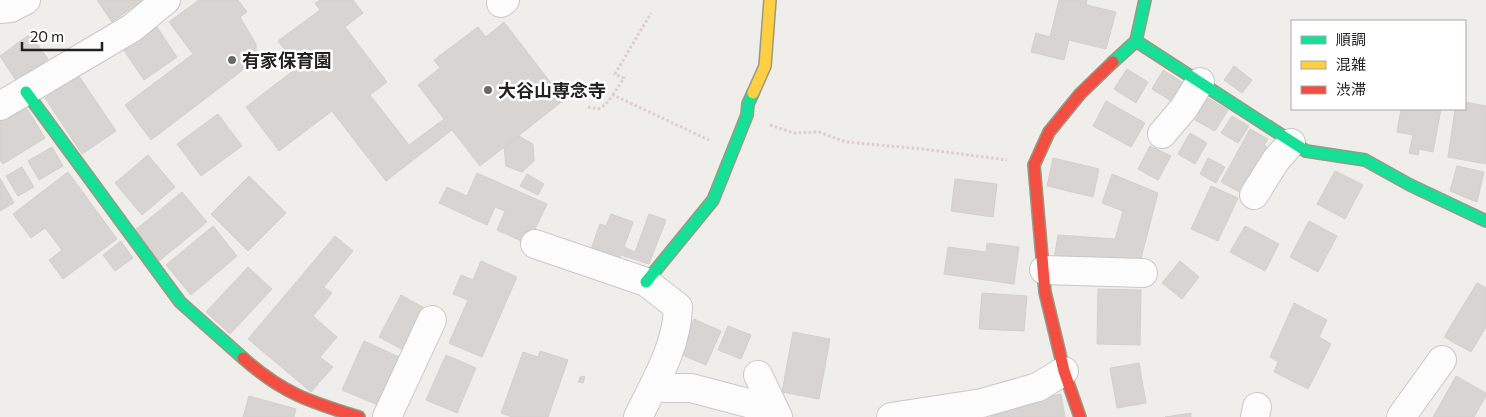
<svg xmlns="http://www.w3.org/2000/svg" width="1486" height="417" viewBox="0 0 1486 417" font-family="Commissioner,'Noto Sans JP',sans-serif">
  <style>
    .building { fill: #d7d4d2; stroke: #d3d0cc }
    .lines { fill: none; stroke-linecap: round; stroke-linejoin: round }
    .street-casing { stroke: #c9c8c7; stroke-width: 30 }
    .fast-casing { stroke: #999a82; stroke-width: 14 }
    .slow-casing { stroke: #999a82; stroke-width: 14 }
    .jam-casing { stroke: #999a82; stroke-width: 14 }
    .path { stroke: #dccecd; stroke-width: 3; stroke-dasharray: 2.5 2.5; stroke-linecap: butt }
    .street { stroke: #fdfcfc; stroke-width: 28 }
    .fast { stroke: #16e098; stroke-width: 11 }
    .slow { stroke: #ffcf43; stroke-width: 11 }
    .jam { stroke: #f24e42; stroke-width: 11 }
    .poi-dot { fill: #6a6968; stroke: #fff; stroke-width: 2 }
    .labels { text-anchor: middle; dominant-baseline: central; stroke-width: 5; stroke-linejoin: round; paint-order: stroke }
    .poi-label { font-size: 18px; font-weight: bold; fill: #222; stroke: #fff; text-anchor: start }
  </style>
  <rect width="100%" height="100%" fill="#f0eeeb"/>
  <path class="building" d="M97 0H143L112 22Z
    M199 0H238L247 12 240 17 256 44V57L252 63 151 140 125 105 193 54 169 22Z
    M320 0H353L363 13 345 27 387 82 370 95 409 145 444 119 418 85 440 68 434 60 478 27 486 37 504 22 564 100 480 166 452 130 386 181 332 111 279 151 246 107 298 67 278 41 320 10 315 3Z
    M1059 0H1087L1086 5 1116 12 1106 49 1069 40 1064 60 1031 52 1036 33 1050 37Z
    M155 24 177 57 144 80 121 46Z
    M30 34 48 59 17 82 0 56Z
    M1234 66 1252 80 1242 93 1224 80Z
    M1127 69 1148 82 1136 103 1114 89Z
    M1163 70 1187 85 1176 104 1152 89Z
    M79 76 116 131 82 154 45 98Z
    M1208 98 1228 110 1215 131 1195 120Z
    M1106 101 1145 123 1131 147 1093 126Z
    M1465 102 1486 106V164L1448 157 1455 109H1465Z
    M24 104 45 138 3 164 0 160V119Z
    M1401 109H1441L1433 152 1419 149 1418 155 1409 153 1413 135 1397 132Z
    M218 114 242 146 201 176 177 144Z
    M1232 116 1249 126 1238 143 1221 133Z
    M1250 129 1268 139 1264 145 1267 147 1262 155 1266 157 1245 195 1221 182Z
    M1190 133 1207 143 1195 164 1178 154Z
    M519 136 533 144 534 161 522 172 506 166 504 148Z
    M1150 146 1171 156 1158 180 1138 169Z
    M52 147 63 166 39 180 28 161Z
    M148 155 175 187 142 215 115 183Z
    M1053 158 1099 169 1093 197 1047 186Z
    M1208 158 1225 167 1216 183 1200 174Z
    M1457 166 1484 172 1477 202 1450 191Z
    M22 167 34 187 18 196 6 176Z
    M1335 171 1363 185 1345 219 1317 204Z
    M68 172 117 239 63 279 49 260 62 250 45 228 31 238 13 214Z
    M477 173 547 204 528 244 497 230 505 211 495 207 487 225 439 203 447 187 467 196Z
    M527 174 544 184 538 195 520 186Z
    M1112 174 1158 193 1139 266 1054 259 1058 235 1115 239 1123 211 1102 203Z
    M249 176 286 213 248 251 211 214Z
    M0 178 14 203 0 211Z
    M955 179 997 184 993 217 951 211Z
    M1211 186 1238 198 1218 241 1191 229Z
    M182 192 207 222 159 261 134 231Z
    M611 214 633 222 624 247 635 252 649 214 666 220 649 264 621 255 619 260 591 249 600 224 606 226Z
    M1309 221 1337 236 1318 272 1290 257Z
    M213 226 237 256 191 295 166 265Z
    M1245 226 1279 244 1265 271 1230 252Z
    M335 236 353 251 324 287 332 293 313 316 337 337 320 357 333 367 311 392 248 339Z
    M121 241 133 258 115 271 103 255Z
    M987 243 1019 247 1014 284 944 274 948 247 986 252Z
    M481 261 517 277 482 357 449 343 468 300 453 294 461 275 473 280Z
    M1180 261 1199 277 1182 299 1162 283Z
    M248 267 272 289 230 334 206 312Z
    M1477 283 1486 288V327L1471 352 1444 337Z
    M1098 289 1141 290 1140 345 1097 344Z
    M982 293 1027 296 1024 331 979 329Z
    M401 295 428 310 405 351 379 337Z
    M1294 303 1327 320 1319 337 1331 344 1308 389 1274 372 1278 362 1270 357Z
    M694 319 721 331 706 365 680 354Z
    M728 326 751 335 741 359 718 350Z
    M793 332 830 339 819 399 782 392Z
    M364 341 399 357 378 405 342 390Z
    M540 351 568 360 548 417H512L501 413 523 352 538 357Z
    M446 355 476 368 457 413 426 400Z
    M1139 363 1146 403 1117 408 1110 368Z
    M581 376 585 377 583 383 578 382Z
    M1456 376 1486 393V396L1474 417H1433Z
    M1061 394 1065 417H991L989 409Z
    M249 396 296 409 294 417H243Z
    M1191 413V417H1165Z"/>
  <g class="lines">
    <defs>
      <path id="street" d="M501 3 505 0
        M0 9 11 8 26 0
        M0 106 132 28 166 0
        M1162 134 1184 108 1200 82
        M1254 195 1276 160 1291 143
        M535 244 646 282 678 307C677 347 655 382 638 417
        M1044 270 1143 273
        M758 375 778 417
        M653 388H691L774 410
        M387 417 432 320
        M891 417 982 403 1038 387 1064 371
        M1255 417 1257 407
        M1401 417 1442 360"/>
      <path id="fast" d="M1136 41 1306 151 1365 160 1410 185 1486 221
        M1113 62 1136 41 1145 0
        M26 92 180 302 243 358
        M646 282 713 200 747 115 748 104 753 93"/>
      <path id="slow" d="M753 93 765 66 770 0"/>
      <path id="jam" d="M243 358C282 393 310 402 359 417
        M1080 417 1064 371 1045 292 1034 165 1049 132 1080 94 1113 62"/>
    </defs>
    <use href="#street" class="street-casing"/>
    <use href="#fast" class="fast-casing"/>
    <use href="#slow" class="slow-casing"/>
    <use href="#jam" class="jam-casing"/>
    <path class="path" d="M613 95 624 78 615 74 651 13
      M588 107 598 109 605 105 613 95 709 140
      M770 125 794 133 819 132 846 142 923 149 1007 160"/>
    <use href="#street" class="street"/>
    <use href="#fast" class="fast"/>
    <use href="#slow" class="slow"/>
    <use href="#jam" class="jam"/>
  </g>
  <g class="poi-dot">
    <circle cx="232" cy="60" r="5"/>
    <circle cx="488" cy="90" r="5"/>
  </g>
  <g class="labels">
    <g class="poi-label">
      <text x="242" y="60">有家保育園</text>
      <text x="498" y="90">大谷山専念寺</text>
    </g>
  </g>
  <rect x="1291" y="20" width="175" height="90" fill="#ffffff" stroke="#a7a7a7"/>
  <rect x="1301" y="36" width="25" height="8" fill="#16e098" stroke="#a7a7a7"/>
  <text x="1336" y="45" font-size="15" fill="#222222">順調</text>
  <rect x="1301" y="61" width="25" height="8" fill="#ffcf43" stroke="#a7a7a7"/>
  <text x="1336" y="70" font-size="15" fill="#222222">混雑</text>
  <rect x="1301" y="86" width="25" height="8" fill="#f24e42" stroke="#a7a7a7"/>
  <text x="1336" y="95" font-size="15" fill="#222222">渋滞</text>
  <path d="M22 42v8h80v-8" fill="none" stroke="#222222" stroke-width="2.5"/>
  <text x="30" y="42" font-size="15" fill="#222222" stroke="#ffffff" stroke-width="4" paint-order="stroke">20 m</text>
</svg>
